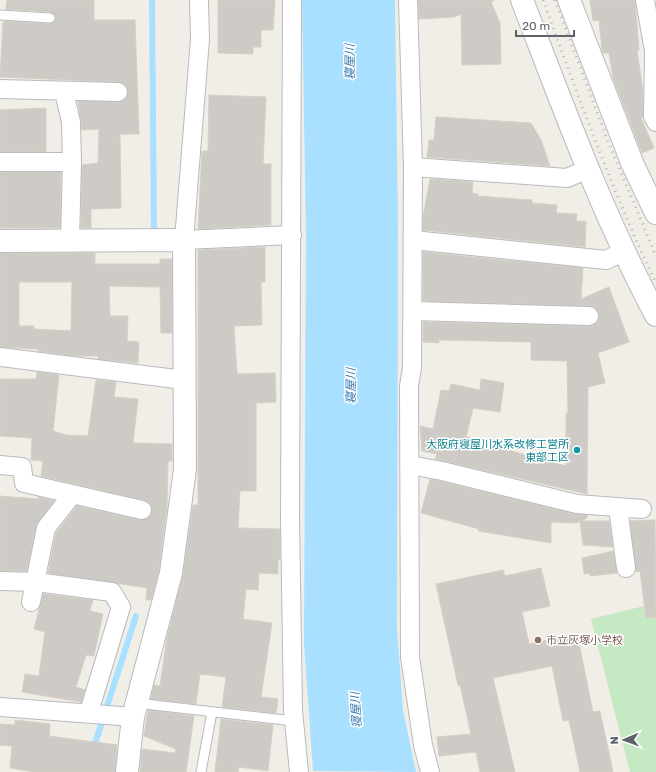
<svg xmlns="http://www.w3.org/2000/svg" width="656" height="772" viewBox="0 0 656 772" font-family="Rubik,'Noto Sans JP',sans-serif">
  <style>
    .green { fill: #c5e9c2 }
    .water { fill: #a9dfff }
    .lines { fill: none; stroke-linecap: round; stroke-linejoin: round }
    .stream { stroke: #a9dfff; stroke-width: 6 }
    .building { fill: #cecbc6; stroke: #d6d0c4; fill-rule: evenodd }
    .service-casing { stroke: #b7babe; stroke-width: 11 }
    .minor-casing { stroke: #b7babe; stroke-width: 20 }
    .tertiary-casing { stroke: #b7babe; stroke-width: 24 }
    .service { stroke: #fff; stroke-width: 9 }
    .minor { stroke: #fff; stroke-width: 18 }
    .tertiary { stroke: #fff; stroke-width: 22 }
    .rail { stroke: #b5b6b7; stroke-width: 3; stroke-dasharray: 1 5; stroke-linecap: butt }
    .culture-dot { fill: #0f9aa8; stroke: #fff; stroke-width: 1.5 }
    .education-dot { fill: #8d6e63; stroke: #fff; stroke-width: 1.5 }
    .labels { text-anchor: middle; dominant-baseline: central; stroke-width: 3; stroke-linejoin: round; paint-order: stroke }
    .culture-label { font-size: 11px; fill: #0d838f; stroke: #fff; text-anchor: end }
    .education-label { font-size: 11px; fill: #785e54; stroke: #fff; text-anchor: start }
    .water-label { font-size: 12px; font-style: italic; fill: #3b7aaf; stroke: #fff }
  </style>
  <rect width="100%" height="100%" fill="#f1eee7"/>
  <path class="green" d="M656 603V772H630L591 619Z"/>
  <path class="water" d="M302 0H395L398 225 397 628 403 710 416 772 313 771 304 643 306 234Z"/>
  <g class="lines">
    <path class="stream" d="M152 0 154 231
      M93 750 136 616"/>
  </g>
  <path class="building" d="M7 0H94V20H135L139 134H120L121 208 91 209V228H81L82 165 98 163 99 129 82 130 78 101H123L127 97V87L124 83 118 82 0 77 3 23 5 21 50 24 56 19 55 15 50 12 6 9Z
    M218 0H275L273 30H261V47H253V54L218 53Z
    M418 0H495L491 2 500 23 501 64 462 65 461 14 454 17 419 19Z
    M590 0H635L639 50 637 51 643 90V117L641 118 654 148 642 153 613 78 609 53H603L602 49 599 20 593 21Z
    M209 95 266 97 263 164H271V225L198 229 202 151H208Z
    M46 108V152H0V110Z
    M436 117 531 123 541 140 550 166 427 157 429 140H434Z
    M0 172H61L60 228H0Z
    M430 179 473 182 472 193 478 194V196L532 200V203L557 205 556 213 577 214 576 221H586L585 247 423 230V217Z
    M265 247V282H261L262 325 234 326 237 374 275 373 276 402 256 403V491H240L238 528 280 529V560H278V574L259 573 258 590 246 589 243 619 272 623 261 697 278 699 276 713 222 707 226 677 200 674 196 704 151 699 154 685 160 686 167 637 183 575 193 505H198V250Z
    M423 252 583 268 581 299 609 287 629 342 598 353 605 383 588 387 587 494 435 459 437 454 422 451 420 426 433 429 441 390 449 391 451 384 480 390 481 379 504 383 500 412 473 408 466 437 505 446 504 449 566 466V413H568L567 361 531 360V342L439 340V343L423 342V322L589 326 598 322 599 316 595 307 589 306 423 301Z
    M0 253H95V264H160V259H172V333H161L160 287 109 286 110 316H128L127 341 139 342 138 363 98 359V356H75L38 351V349L0 347ZM19 282H72L71 331 34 329V326H19Z
    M37 372 59 375 53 431 66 435 88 436 96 380 116 382 114 397 138 399 133 443 172 444V461H168L167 506 159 571 151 600H146L147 588 48 573 56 533 77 506 140 520 150 517 152 507 149 503 144 500 41 476 43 461 31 460 32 438 0 436V379H36Z
    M430 479 575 514 587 515V518L576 523 551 522V543L478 531 479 529 421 513Z
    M0 496 38 499V497L54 501 36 526 27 571H0Z
    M655 520 656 617 646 618 640 571 636 572 630 521Z
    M580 521H609L613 547 583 545Z
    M613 551 617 573 590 576V573L584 574 582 558Z
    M541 568 550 606 522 612 529 644 577 634 593 712 600 711 613 772H580L569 720 563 721 552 666 493 678 515 772H480L476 752 439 756 437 737 471 734 460 685H458L436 584 503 570 505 576Z
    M43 594 93 600 90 611 103 614 94 656 86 655 76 687 85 690 81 702 22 692 25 674 39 676 45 632 34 629Z
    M148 710 194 716 186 772H140L142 749 175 753 176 749 144 736Z
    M221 719 273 725 268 771 239 767 238 772H215Z
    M15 720 50 724 49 736 117 745 115 772H34L10 768 12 746 0 745V724L15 725Z"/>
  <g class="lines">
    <defs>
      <path id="service" d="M0 15 50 18
        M136 703 294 721
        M201 772 212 712"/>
      <path id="minor" d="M199 0 200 39 184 240 292 235
        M292 0 290 519 293 711 299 772
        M408 0 413 167 412 368 409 386 410 657 423 745 430 772
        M645 0 654 51 653 116 656 122
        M0 89 118 92
        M64 92 71 122 72 162 70 241
        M0 162H72
        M413 167 567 178 588 169
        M413 240 606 260 625 251
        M413 311 589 316
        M0 357 184 380
        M0 465 22 467 24 483 142 510
        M410 465 442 471 577 504 642 509
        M618 507 626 568
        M0 581 36 582 112 592 121 607 89 712
        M31 602 46 528 72 495
        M0 707 133 717"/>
      <path id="tertiary" d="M522 0C563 106 602 214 656 315
        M569 0 633 165 656 213
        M0 241 184 240 185 469 171 573 133 717 127 772"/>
    </defs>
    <use href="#service" class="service-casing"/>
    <use href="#minor" class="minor-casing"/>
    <use href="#tertiary" class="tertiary-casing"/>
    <use href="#service" class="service"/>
    <use href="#minor" class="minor"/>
    <use href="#tertiary" class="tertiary"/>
    <path class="rail" d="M543 0C578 95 612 191 656 283
      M555 0 608 141 656 256"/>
  </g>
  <circle class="culture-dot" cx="577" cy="450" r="4"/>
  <circle class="education-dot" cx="538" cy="640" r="4"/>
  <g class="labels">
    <g class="culture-label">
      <text x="569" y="444">大阪府寝屋川水系改修工営所<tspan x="569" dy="13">東部工区</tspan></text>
    </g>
    <g class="education-label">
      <text x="546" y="640">市立灰塚小学校</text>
    </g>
    <g class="water-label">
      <text transform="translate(350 62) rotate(-90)">寝屋川</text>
      <text transform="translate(351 386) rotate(-90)">寝屋川</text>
      <text transform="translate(356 710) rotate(-94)">寝屋川</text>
    </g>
  </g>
  <g transform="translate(624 740) rotate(268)" stroke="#ffffff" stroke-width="3" paint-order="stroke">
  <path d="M0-3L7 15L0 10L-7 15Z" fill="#5e6368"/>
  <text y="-6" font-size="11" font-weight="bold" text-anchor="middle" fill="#5e6368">N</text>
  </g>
  <path d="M516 30v6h58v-6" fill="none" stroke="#5e6368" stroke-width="2"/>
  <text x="522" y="30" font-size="12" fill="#5e6368" stroke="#ffffff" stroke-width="3" paint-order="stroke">20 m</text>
</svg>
